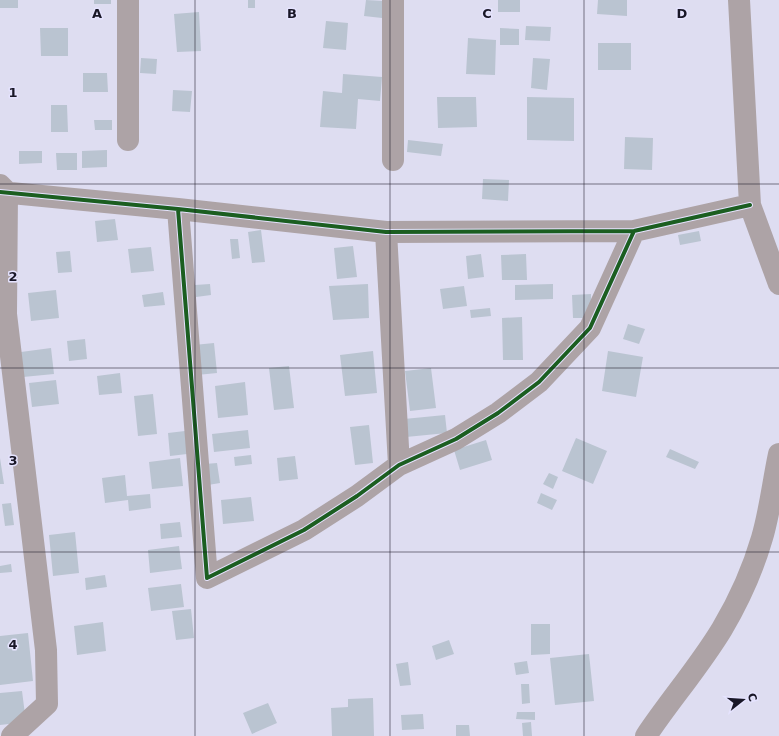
<svg xmlns="http://www.w3.org/2000/svg" width="779" height="736" viewBox="0 0 779 736" font-family="'DejaVu Sans',sans-serif">
  <style>
    .building { fill: #bac4d1 }
    .lines { fill: none; stroke-linecap: round; stroke-linejoin: round }
    .minor { stroke: #ada3a6; stroke-width: 22 }
    .cycleway-casing { stroke: #e5e3fe; stroke-width: 6 }
    .cycleway { stroke: #1b5e20; stroke-width: 4 }
    .grid { fill: none; stroke: #191727; stroke-width: 1; stroke-opacity: 0.55 }
    .grid-label { font-size: 13px; text-anchor: middle; font-weight: bold; fill: #191727; stroke: #e5e3fe; stroke-width: 3; stroke-linejoin: round; paint-order: stroke }
  </style>
  <rect width="100%" height="100%" fill="#deddf1"/>
  <path class="building" d="M0 0H18V8H0Z
    M94 0H111V4H94Z
    M248 0H255V8H248Z
    M366 0 384 1 382 18 364 16Z
    M498 0H520V12H498Z
    M598 0H627V16L597 14Z
    M199 12 201 51 177 52 174 14Z
    M326 21 348 23 346 50 323 48Z
    M526 26 551 27 550 41 525 40Z
    M40 28H68V56H41Z
    M500 28 519 29V45H500Z
    M468 38 496 40 495 75 466 74Z
    M598 43H631V70H598Z
    M141 58 157 59 156 74 140 73Z
    M533 58 550 59 547 90 531 88Z
    M83 73H107L108 92H83Z
    M343 74 382 77 380 101 358 99 356 129 320 127 323 91 342 93Z
    M173 90 192 91 190 112 172 111Z
    M437 97H476L477 127 438 128Z
    M527 97 574 98V141L527 140Z
    M51 105H67L68 132H51Z
    M94 120H112V130H95Z
    M625 137 653 138 652 170 624 169Z
    M408 140 443 144 441 156 407 152Z
    M107 150V167L82 168V151Z
    M19 151H42V163L19 164Z
    M56 153H77V170H57Z
    M483 179 509 180 508 201 482 199Z
    M115 219 118 240 97 242 95 221Z
    M261 230 265 262 252 263 248 232Z
    M699 231 701 241 680 245 678 235Z
    M230 239H238L240 258 232 259Z
    M353 246 357 277 337 279 334 248Z
    M151 247 154 271 131 273 128 249Z
    M70 251 72 272 58 273 56 252Z
    M481 254 484 277 468 279 466 256Z
    M526 254 527 280H502L501 255Z
    M210 284 211 295 196 297 195 285Z
    M368 284 369 318 333 320 329 286Z
    M553 284V299L515 300V285Z
    M464 286 467 306 443 309 440 289Z
    M56 290 59 318 31 321 28 293Z
    M163 292 165 305 144 307 142 295Z
    M591 294V318H573L572 295Z
    M490 308 491 316 471 318 470 310Z
    M522 317 523 360H503L502 318Z
    M628 324 645 329 639 344 623 339Z
    M85 339 87 359 69 361 67 341Z
    M214 343 217 373 197 375 194 345Z
    M51 348 54 374 23 377 21 352Z
    M373 351 377 393 345 396 340 355Z
    M608 351 643 357 636 397 602 391Z
    M289 366 294 408 274 410 269 368Z
    M431 368 436 408 410 411 405 371Z
    M120 373 122 393 99 395 97 376Z
    M56 380 59 404 32 407 29 383Z
    M245 382 248 415 218 418 215 386Z
    M153 394 157 434 138 436 134 396Z
    M445 415 447 433 406 437 404 419Z
    M369 425 373 463 355 465 350 427Z
    M248 430 250 448 214 452 212 434Z
    M185 431 187 454 170 456 168 433Z
    M576 438 607 451 593 484 562 471Z
    M486 440 492 460 460 470 454 450Z
    M670 449 699 462 695 469 666 457Z
    M251 455 252 464 235 466 234 457Z
    M295 456 298 479 279 481 277 458Z
    M0 458 4 484H0Z
    M180 458 183 486 152 489 149 462Z
    M217 463 220 483 208 485 205 464Z
    M549 473 558 477 553 489 543 484Z
    M125 475 127 496 150 494 151 508 129 511 128 500 105 503 102 478Z
    M541 493 557 500 552 510 537 503Z
    M251 497 254 521 223 524 221 500Z
    M11 503 14 525 5 526 2 504Z
    M180 522 182 537 161 539 160 524Z
    M75 532 79 573 53 576 49 535Z
    M179 546 182 569 150 573 148 550Z
    M11 564 12 572 0 573V566Z
    M105 575 107 587 86 590 85 578Z
    M181 584 184 607 151 611 148 588Z
    M191 609 194 638 176 640 172 611Z
    M103 622 106 651 77 655 74 626Z
    M531 624H550V654L531 655Z
    M28 633 33 681 0 685V636Z
    M449 640 454 654 436 660 432 646Z
    M589 654 594 701 555 705 550 658Z
    M527 661 529 673 516 675 514 663Z
    M408 662 411 685 400 686 396 664Z
    M521 684H529L530 703 522 704Z
    M22 691 26 722 0 725V693Z
    M373 698 374 736H332L331 708 348 707V699Z
    M268 703 277 723 252 734 243 713Z
    M517 712H535V720L516 719Z
    M423 714 424 729 402 730 401 715Z
    M531 722 532 736H523L522 723Z
    M456 725H469L470 736H456Z"/>
  <g class="lines">
    <path class="minor" d="M739 0 750 205 779 284
      M128 140V0
      M393 160V0
      M0 185 7 192 6 314 46 650 47 704 12 736
      M0 192 178 209 386 232 634 231 750 205
      M178 209 207 578 304 530 357 496 399 465 456 439 498 413 539 382 590 328 634 231
      M386 232 399 465
      M646 736C670 700 699 667 722 629 738 602 753 569 762 538 770 511 773 482 779 454"/>
    <defs>
      <path id="cycleway" d="M0 192 178 209 386 232 634 231 750 205
        M178 209 207 578 304 530 357 496 399 465 456 439 498 413 539 382 590 328 634 231"/>
    </defs>
    <use href="#cycleway" class="cycleway-casing"/>
    <use href="#cycleway" class="cycleway"/>
  </g>
  <path class="grid" d="M195 0V736M390 0V736M584 0V736M0 184H779M0 368H779M0 552H779"/>
  <g class="grid-label">
    <text x="97" y="18">A</text>
    <text x="292" y="18">B</text>
    <text x="487" y="18">C</text>
    <text x="682" y="18">D</text>
    <text x="13" y="97">1</text>
    <text x="13" y="281">2</text>
    <text x="13" y="465">3</text>
    <text x="13" y="649">4</text>
  </g>
  <g transform="translate(743 700) rotate(73)" stroke="#e5e3fe" stroke-width="3" paint-order="stroke">
  <path d="M0-3L7 15L0 10L-7 15Z" fill="#191727"/>
  <text y="-6" font-size="11" font-weight="bold" text-anchor="middle" fill="#191727">С</text>
  </g>
</svg>
